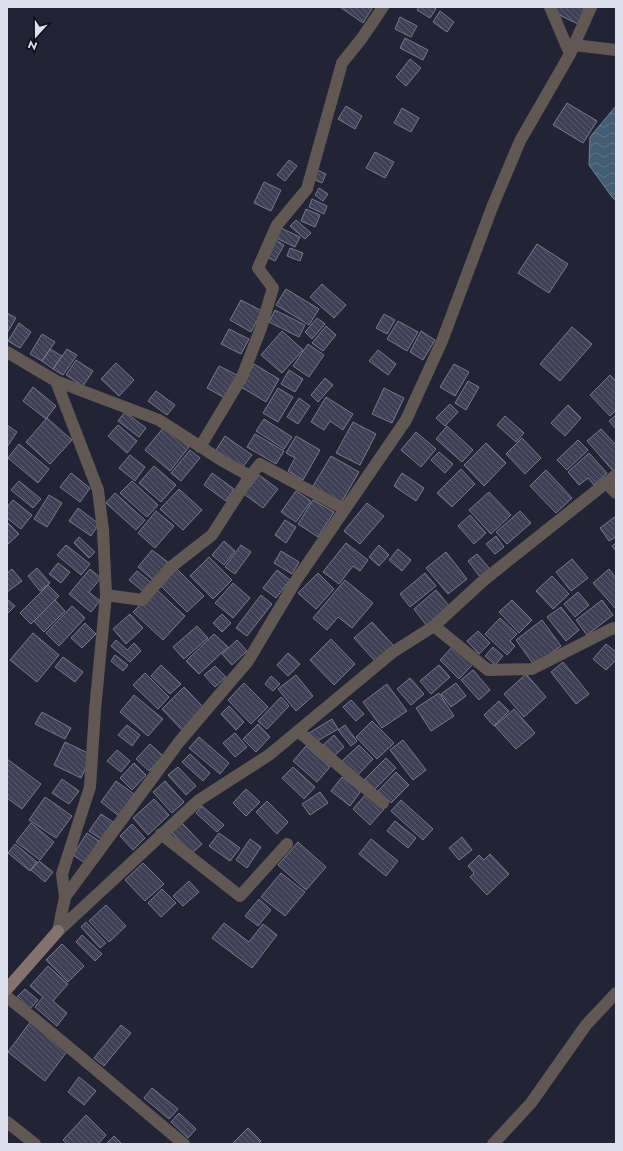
<svg xmlns="http://www.w3.org/2000/svg" width="623" height="1151" viewBox="0 0 623 1151" font-family="Jost,sans-serif">
  <style>
    .water { fill: url(#water-waves); stroke: #728497 }
    .building { fill: url(#building-back-hatch); stroke: #76788d }
    .lines { fill: none; stroke-linecap: round; stroke-linejoin: round }
    .street { stroke: #615753; stroke-width: 12 }
    .secondary { stroke: #83726d; stroke-width: 12 }
  </style>
  <defs>
    <pattern id="water-waves" width="16" height="10" patternUnits="userSpaceOnUse"><rect width="16" height="10" fill="#435d72"/><path d="M0 5q4-4 8 0t8 0" fill="none" stroke="#5e7486"/></pattern>
    <pattern id="building-back-hatch" width="6" height="6" patternUnits="userSpaceOnUse"><rect width="6" height="6" fill="#3f4053"/><path d="M-1 5l2 2M0 0l6 6M5-1l2 2" fill="none" stroke="#5a5b6c"/></pattern>
  </defs>
  <rect width="100%" height="100%" fill="#222335"/>
  <path class="water" d="M616 106V201L612 197 589 165 590 137Z"/>
  <path class="building" d="M340 7H373L363 23Z
    M419 7H434L436 9 430 18 417 10Z
    M555 7H581L585 9 578 24 553 12Z
    M440 11 454 22 447 32 433 22Z
    M400 17 417 26 411 37 395 29Z
    M405 38 428 50 423 60 400 48Z
    M410 59 421 68 406 86 396 77Z
    M567 103 597 121 583 143 553 125Z
    M346 106 362 116 355 129 338 119Z
    M402 108 419 118 411 132 394 123Z
    M375 152 394 162 385 178 366 168Z
    M289 160 297 166 285 181 277 175Z
    M317 170 326 174 322 183 313 179Z
    M264 182 281 190 271 211 254 203Z
    M319 188 328 194 323 201 315 195Z
    M312 199 327 206 324 214 309 207Z
    M306 209 320 215 315 227 301 221Z
    M296 220 311 233 305 239 290 226Z
    M281 228 300 237 295 247 276 238Z
    M274 239 284 245 275 261 265 256Z
    M537 244 568 264 549 293 518 273Z
    M290 248 303 253 300 261 287 256Z
    M322 284 346 305 334 318 310 297Z
    M286 289 319 309 309 325 276 305Z
    M241 300 262 311 251 332 230 320Z
    M275 310 305 325 299 337 269 322Z
    M7 313 16 318 7 333Z
    M384 314 395 320 387 334 376 328Z
    M317 318 325 324 312 339 305 332Z
    M398 321 418 332 407 351 387 339Z
    M19 323 31 332 20 348 8 341Z
    M326 326 336 335 323 351 312 343Z
    M572 327 592 344 560 381 540 364Z
    M229 329 249 339 241 354 221 344Z
    M282 331 303 350 282 373 261 355Z
    M421 331 435 340 423 360 410 352Z
    M42 334 55 342 42 361 30 354Z
    M308 344 324 355 309 377 293 366Z
    M50 349 62 356 53 369 42 361Z
    M67 349 77 355 63 375 53 369Z
    M378 350 396 364 388 375 369 361Z
    M76 360 93 371 83 386 66 375Z
    M116 363 134 380 119 396 101 379Z
    M254 364 279 379 266 402 241 387Z
    M454 364 469 372 455 396 440 387Z
    M219 366 237 375 225 398 207 388Z
    M289 370 303 379 295 392 281 384Z
    M610 375 616 381V410L610 416 590 395Z
    M325 378 333 385 318 402 311 395Z
    M468 381 479 387 466 410 455 403Z
    M33 387 56 406 46 419 23 401Z
    M278 388 293 397 278 422 263 413Z
    M384 388 404 398 392 423 372 414Z
    M156 391 175 405 167 415 148 401Z
    M326 397 353 414 343 430 330 421 324 430 311 422Z
    M299 398 310 406 298 424 287 417Z
    M450 404 458 412 445 426 436 418Z
    M568 405 581 418 565 436 551 423Z
    M125 412 146 428 139 437 118 421Z
    M616 415V429L609 421Z
    M505 416 524 433 516 442 497 425Z
    M47 418 72 440 50 464 26 442Z
    M264 419 292 437 284 449 256 431Z
    M353 422 376 434 360 465 336 453Z
    M7 425 17 432 7 447Z
    M118 425 137 441 127 453 108 436Z
    M447 426 473 450 462 462 436 439Z
    M164 427 189 447 170 471 145 450Z
    M601 429 616 445V470L614 472 587 441Z
    M416 432 436 449 421 467 401 450Z
    M255 434 284 451 276 464 247 447Z
    M225 436 252 455 242 468 216 450Z
    M296 436 320 450 303 480 288 471 295 458 286 453Z
    M522 438 541 458 525 474 506 454Z
    M578 440 588 450 567 470 557 460Z
    M486 443 506 463 484 486 464 465Z
    M19 444 49 469 38 483 8 458Z
    M190 450 200 458 181 481 171 473Z
    M439 452 453 464 445 473 431 460Z
    M589 453 607 473 594 485 588 478 579 485 568 472Z
    M130 455 145 467 135 481 119 468Z
    M331 456 359 472 341 503 313 486Z
    M154 466 176 485 161 502 139 483Z
    M461 469 475 484 452 507 437 493Z
    M546 470 572 498 556 513 530 486Z
    M71 473 90 488 80 502 60 487Z
    M212 473 234 489 226 501 204 485Z
    M402 473 424 488 416 501 394 486Z
    M259 475 278 489 263 508 244 494Z
    M19 481 41 499 33 508 11 490Z
    M132 481 158 505 147 517 120 493Z
    M179 489 202 510 183 530 160 509Z
    M296 491 311 501 296 522 281 512Z
    M489 492 511 515 491 534 469 510Z
    M115 493 145 520 136 530 106 503Z
    M49 495 62 503 47 527 34 519Z
    M13 500 32 515 21 529 7 518V507Z
    M313 500 334 512 318 537 298 524Z
    M367 503 384 516 360 544 344 531Z
    M78 508 99 524 91 536 69 521Z
    M156 511 174 526 155 548 138 533Z
    M520 511 531 523 507 544 496 532Z
    M470 515 486 533 474 544 458 526Z
    M616 516V537L609 541 600 528Z
    M285 520 296 527 286 543 275 535Z
    M7 522 19 534 7 545Z
    M496 536 504 547 495 554 486 544Z
    M79 537 95 552 89 558 74 543Z
    M224 541 235 551 224 565 212 555Z
    M346 543 368 560 360 571 353 566 339 584 323 572Z
    M616 543V551L612 546Z
    M66 545 90 564 81 575 57 555Z
    M241 545 251 552 235 574 225 567Z
    M379 545 389 555 379 566 369 557Z
    M398 549 411 560 402 571 389 560Z
    M152 550 169 563 154 581 138 567Z
    M281 551 299 562 292 574 274 563Z
    M446 552 467 579 448 594 426 568Z
    M477 554 490 569 480 577 468 561Z
    M209 557 232 580 213 599 190 576Z
    M572 559 588 578 571 591 556 572Z
    M58 563 70 572 61 583 49 574Z
    M37 568 50 583 40 591 28 576Z
    M12 569 22 581 7 592V573Z
    M90 569 101 578 89 592 100 601 91 612 69 594Z
    M177 569 204 596 187 612 160 585Z
    M609 569 616 578V607L615 608 593 583Z
    M277 570 290 580 276 598 263 588Z
    M137 571 153 584 145 593 129 580Z
    M318 573 334 589 316 609 298 593Z
    M425 573 436 586 410 607 400 594Z
    M552 576 569 594 553 609 536 591Z
    M345 580 373 603 352 628 338 617 327 630 313 618Z
    M233 583 250 598 233 618 215 603Z
    M48 585 59 596 31 624 20 613Z
    M156 589 185 616 163 640 133 612Z
    M436 590 450 607 427 626 414 609Z
    M578 592 589 605 575 617 564 604Z
    M261 595 272 604 247 636 236 628Z
    M7 599 15 606 8 613 7 612Z
    M55 600 65 611 44 632 34 621Z
    M512 600 532 620 519 633 499 612Z
    M602 600 613 615 587 635 576 620Z
    M72 606 85 618 59 646 46 633Z
    M561 607 579 630 566 641 547 617Z
    M130 614 143 628 126 644 113 629Z
    M222 614 231 623 222 632 213 623Z
    M500 618 517 634 510 641 515 646 507 655 485 634Z
    M542 620 561 646 534 665 516 640Z
    M372 622 393 645 375 661 354 638Z
    M85 623 96 634 82 648 71 638Z
    M197 626 208 638 184 659 173 647Z
    M478 631 490 643 479 654 467 641Z
    M33 633 59 655 37 682 10 660Z
    M214 634 228 647 199 674 186 661Z
    M331 639 355 664 334 685 310 660Z
    M116 640 127 650 134 643 141 651 130 662 111 646Z
    M237 640 247 651 232 665 222 654Z
    M606 644 616 652V660L606 670 593 659Z
    M454 645 473 664 459 679 440 660Z
    M493 647 503 656 495 665 485 656Z
    M288 653 300 664 288 676 277 665Z
    M115 655 128 665 123 671 111 661Z
    M63 657 83 672 75 682 55 667Z
    M563 662 589 694 576 704 551 672Z
    M161 665 181 684 170 694 151 676Z
    M439 665 450 677 431 694 420 681Z
    M215 666 226 677 215 687 204 675Z
    M473 670 490 690 479 700 461 680Z
    M145 673 169 697 158 709 133 685Z
    M526 674 546 697 524 717 504 694Z
    M296 675 313 696 296 711 278 689Z
    M271 676 280 684 273 691 265 684Z
    M410 678 424 694 411 705 397 689Z
    M244 683 268 707 251 724 228 700Z
    M456 683 466 696 451 707 441 694Z
    M387 684 407 711 382 728 363 702Z
    M184 687 204 708 182 730 162 709Z
    M439 693 454 716 431 731 416 708Z
    M134 695 163 719 148 736 120 712Z
    M281 697 289 706 267 729 258 721Z
    M351 700 364 714 356 721 343 707Z
    M499 701 509 711 494 726 484 715Z
    M229 706 244 722 236 730 221 714Z
    M514 709 535 733 516 749 495 726Z
    M42 712 71 728 65 739 35 724Z
    M332 719 338 729 314 743 309 733Z
    M372 721 394 743 377 759 356 737Z
    M258 724 270 737 256 752 243 739Z
    M127 725 140 735 132 746 118 735Z
    M345 725 357 741 351 746 338 730Z
    M235 733 247 747 235 757 223 743Z
    M334 735 344 747 333 757 323 745Z
    M199 737 229 763 220 774 189 748Z
    M403 740 426 770 413 780 390 750Z
    M65 742 92 755 81 778 54 765Z
    M150 744 163 756 149 771 136 759Z
    M359 745 373 759 357 776 342 761Z
    M306 746 330 767 317 782 293 761Z
    M117 750 130 761 121 772 107 761Z
    M190 754 210 773 203 781 182 762Z
    M386 758 396 768 374 790 364 780Z
    M7 759 41 784 22 809 7 798Z
    M134 763 146 775 132 790 120 778Z
    M178 767 196 786 186 795 168 775Z
    M293 767 315 787 304 799 282 778Z
    M396 772 409 785 391 803 378 791Z
    M342 777 361 791 350 806 331 791Z
    M62 779 79 791 69 804 52 793Z
    M116 781 134 794 119 816 101 802Z
    M165 781 184 802 172 813 153 792Z
    M246 789 260 802 246 816 233 803Z
    M320 792 328 803 310 815 302 804Z
    M366 794 384 809 370 825 353 809Z
    M45 797 72 816 56 838 29 820Z
    M154 799 169 815 148 835 133 818Z
    M401 800 433 829 423 840 391 811Z
    M267 801 288 822 277 834 256 812Z
    M202 806 224 825 217 832 196 813Z
    M101 814 113 822 101 839 89 831Z
    M395 821 416 838 408 848 387 831Z
    M181 822 202 844 191 854 171 832Z
    M31 823 54 842 40 860 16 842Z
    M132 824 145 838 133 850 120 836Z
    M87 833 99 841 85 863 73 855Z
    M219 833 240 848 230 861 209 846Z
    M462 837 472 850 459 860 449 848Z
    M250 839 261 847 247 868 236 860Z
    M371 839 398 861 386 876 359 854Z
    M298 842 326 867 306 890 278 865Z
    M15 844 37 862 30 871 8 853Z
    M490 854 509 874 487 895 470 877 474 873 468 866 479 855 484 860Z
    M39 861 53 872 45 882 31 870Z
    M143 863 164 884 145 901 125 880Z
    M281 873 305 892 285 916 261 897Z
    M189 881 199 892 183 906 173 896Z
    M162 889 176 903 161 917 148 903Z
    M259 899 271 910 258 926 245 916Z
    M106 905 126 926 109 942 89 921Z
    M86 922 106 943 100 948 81 927Z
    M224 923 249 942 263 924 277 935 252 968 212 938Z
    M82 935 102 954 95 961 76 942Z
    M62 944 84 966 68 982 46 960Z
    M48 966 68 984 53 1001 67 1013 57 1026 35 1007 43 997 30 986Z
    M25 989 38 1000 28 1011 15 999Z
    M31 1021 68 1050 45 1081 8 1052Z
    M121 1025 131 1033 104 1066 94 1058Z
    M79 1077 96 1091 84 1105 68 1092Z
    M152 1088 178 1109 169 1119 144 1098Z
    M179 1113 196 1129 188 1138 171 1122Z
    M86 1115 106 1135 98 1144H67L63 1140Z
    M248 1128 261 1141 258 1144H232Z
    M114 1136 122 1144H106Z"/>
  <g class="lines">
    <path class="street" d="M550 7 570 54
      M574 45 616 50
      M7 352 56 381 159 420 221 460 250 476
      M56 381 98 490 103 530 106 595 95 710 90 787 62 874 65 897 58 931
      M200 447 242 377 261 328 273 288 258 268 277 225 307 189 342 63 362 38 383 7
      M606 483 616 493
      M106 595 142 600 171 567 212 535 250 476 260 464 344 509
      M434 626 488 670 532 669 613 628 616 629
      M298 731 383 803
      M161 834 240 896 287 844
      M65 897 179 742 248 661 297 579 406 420 442 341 493 205 520 141 570 54 591 7
      M58 931 199 800 269 755 393 652 434 626 484 580 616 475
      M7 997C67 1044 125 1095 184 1144
      M7 1122 35 1144
      M493 1144 531 1103 586 1025 616 993"/>
    <path class="secondary" d="M7 989 58 931"/>
  </g>
  <rect width="623" height="1151" fill="none" stroke="#dedfec" stroke-width="16"/>
  <g transform="translate(36 36) rotate(201)" stroke="#0d0d15" stroke-width="3" paint-order="stroke">
  <path d="M0-3L7 15L0 10L-7 15Z" fill="#dedfec"/>
  <text y="-6" font-size="11" font-weight="bold" text-anchor="middle" fill="#dedfec">N</text>
  </g>
</svg>
